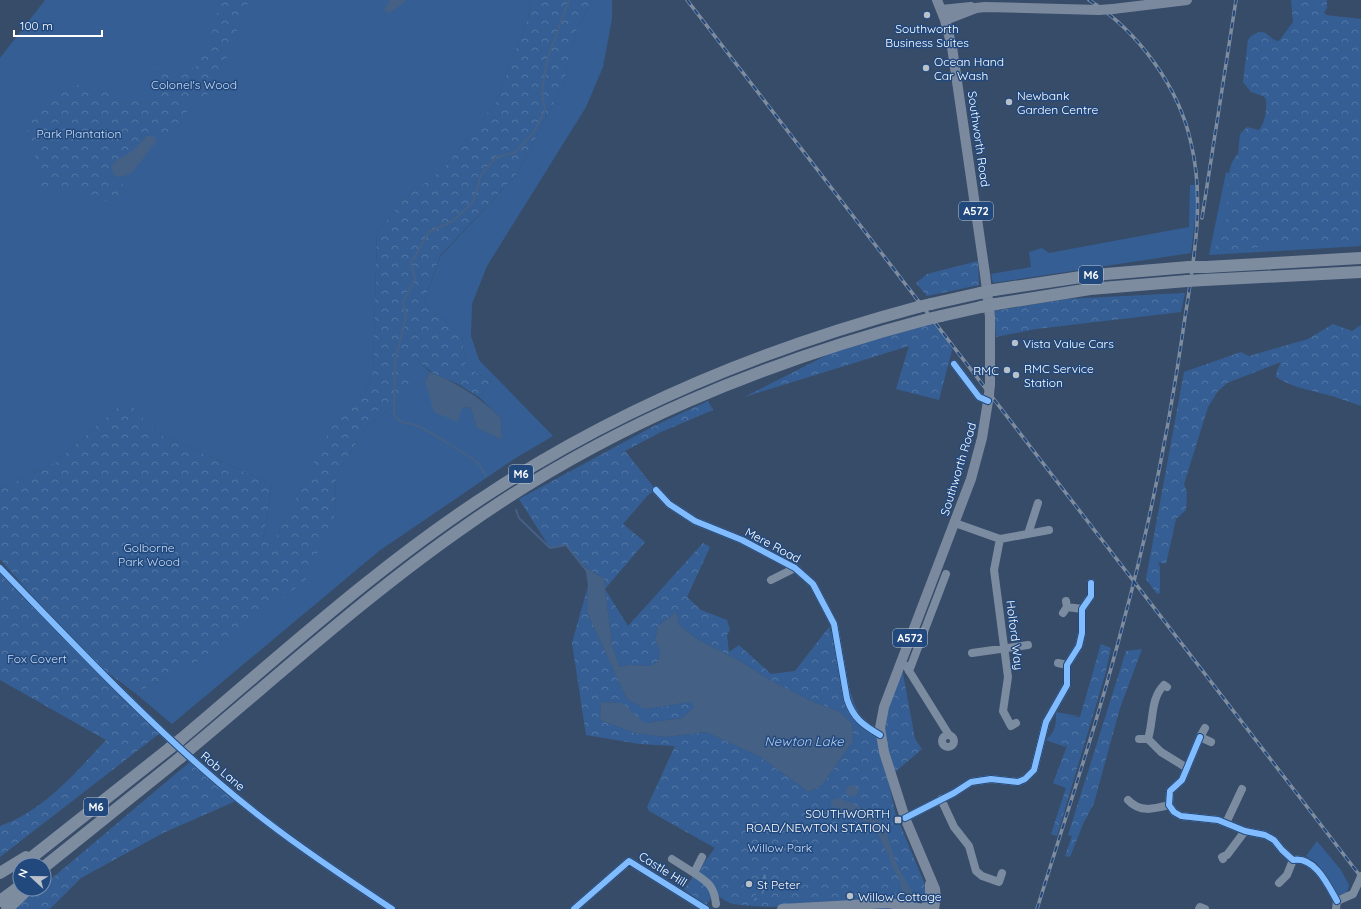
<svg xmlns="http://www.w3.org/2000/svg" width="1361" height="909" viewBox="0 0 1361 909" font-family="Quicksand,sans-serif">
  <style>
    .grass { fill: #355f94 }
    .forest { fill: url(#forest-crowns) }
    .cemetery { fill: url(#cemetery-stones) }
    .water { fill: #456085 }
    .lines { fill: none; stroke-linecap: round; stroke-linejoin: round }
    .stream { stroke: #456085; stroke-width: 2 }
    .minor { stroke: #7c8ca0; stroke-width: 8 }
    .major { stroke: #7b899e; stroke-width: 10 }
    .highway { stroke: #7e8ca0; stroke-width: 12 }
    .rail-casing { stroke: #7e8ca0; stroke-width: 3.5 }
    .rail { stroke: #22497e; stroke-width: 2; stroke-dasharray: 6; stroke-linecap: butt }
    .minor-bridge { stroke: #7c8ca0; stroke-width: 8 }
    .major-bridge { stroke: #7b899e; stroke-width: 10 }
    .highway-bridge { stroke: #7e8ca0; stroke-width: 12 }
    .cycleway-casing { stroke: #22497e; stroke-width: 8 }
    .cycleway { stroke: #80bcff; stroke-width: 6 }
    .poi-dot { fill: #b9c0ca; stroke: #22497e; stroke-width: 1.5 }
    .labels { text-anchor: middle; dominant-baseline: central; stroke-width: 3; stroke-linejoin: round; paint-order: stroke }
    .shield { fill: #22497e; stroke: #bdc8d8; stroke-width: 1 }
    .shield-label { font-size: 11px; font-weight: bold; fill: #fff }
    .poi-label { font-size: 12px; fill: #fff; stroke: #22497e; text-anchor: start }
    .park-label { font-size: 12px; fill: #caddf5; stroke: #22497e }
    .street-label { font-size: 12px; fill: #fff; stroke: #22497e }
    .water-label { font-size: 13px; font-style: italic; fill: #b2ccee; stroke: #22497e }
  </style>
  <defs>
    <pattern id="forest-crowns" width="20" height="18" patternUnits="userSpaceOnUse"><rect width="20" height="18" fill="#355f94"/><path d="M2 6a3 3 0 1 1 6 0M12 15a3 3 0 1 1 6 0" fill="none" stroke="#5377a4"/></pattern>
    <pattern id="cemetery-stones" width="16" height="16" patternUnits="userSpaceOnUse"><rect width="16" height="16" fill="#355f94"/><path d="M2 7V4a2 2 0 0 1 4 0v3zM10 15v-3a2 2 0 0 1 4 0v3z" fill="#5377a4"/></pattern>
  </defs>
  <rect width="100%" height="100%" fill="#374c69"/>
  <path class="grass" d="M45 0H531L528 18 496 102 444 168 404 199 377 232 373 372 366 393 342 407 273 544 263 540 272 484 157 433 126 400 56 462 0 489V58Z
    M592 0H612V19L603 67 586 107 487 266 472 304 471 336 479 360 553 436 514 459 379 551 172 724 135 693 194 664 335 514 336 476 366 427 412 391V355L430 372 425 381 462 408 470 407 477 428 502 440 501 418 479 397 491 381 466 367 462 336 424 302 440 257 517 174 564 83 577 29Z
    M1226 172 1240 180 1361 178V246L1209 255Z
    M1190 185H1196L1197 204 1191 253 993 283 991 274 1031 267 1029 252 1042 248 1049 253 1189 227Z
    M1056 712 1079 716H1065L1066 729 1063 744 1066 746 1065 747 1046 740C1056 731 1056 725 1056 712Z
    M1317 841 1341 870 1349 885 1347 893 1338 895 1317 863 1306 856Z"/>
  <path class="forest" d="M221 0H249L222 69 218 85 200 101H193L179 129C169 138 158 137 147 136 141 141 137 147 131 152 118 163 114 157 107 176L112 181 124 185 121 200 105 201 59 185 49 189 40 198 39 188 43 173 26 136 32 115 41 107 52 92 82 84 140 101 151 95 153 86 166 82 152 68 178 71 196 67 212 33Z
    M531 0H592L577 29 564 83 517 174 440 256 424 302 462 336 466 367 491 381 479 397 458 384 434 374 412 356V391L366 427 336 476 335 514 305 581 194 664 135 693 90 659 164 730 0 857V826C45 810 74 774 106 740L0 680V568L74 643 0 559V489L56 462 126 400 157 433 272 484 263 540 273 544 342 406 366 393 373 372 377 232 404 199 444 168 496 102 528 18Z
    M1291 0H1327V8L1324 12 1326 15 1361 19V242C1342 247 1289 244 1270 238L1271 242 1268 246 1211 253C1217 245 1222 236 1225 226 1230 206 1222 169 1238 154L1240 134 1247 127 1259 130C1265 123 1267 109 1266 99L1263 96 1251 92 1243 82 1248 40 1251 36C1268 25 1267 40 1279 41L1293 22Z
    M978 261 979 285 927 296 916 283 927 274Z
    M1185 293 1181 312 1036 329 996 337 994 311 1066 299Z
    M937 322 952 350 939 400 896 389 909 346 744 397 835 351Z
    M1333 324 1352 331 1361 325V406C1349 402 1337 397 1324 394 1306 389 1294 388 1276 377L1277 371 1281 362 1227 383 1218 391 1208 407 1184 484 1187 492 1186 510 1176 519 1166 564 1158 562 1160 567V593L1157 594 1146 579 1184 372 1241 352 1249 356 1308 339Z
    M708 401 713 410 661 432 625 451 656 490 648 495 623 524 645 542 605 589 628 626 703 543 710 547 687 597 701 610 727 620 730 630 727 635 729 652 739 645 771 674 795 671 829 627 854 703 864 724 884 731 883 722 902 668 915 739 922 749 888 778 895 812 925 885V897L917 902 916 909H850L852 903C816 906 768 909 733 904 726 902 720 897 714 893L706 906 684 889 715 848 649 811 647 807 675 746 640 744 586 735 572 643 588 586 587 612 627 699 646 709 690 702 694 707 682 718 644 723 622 703 601 702 600 720 635 733 666 737 706 732 759 756 809 792 822 785 853 741 852 724 840 712 809 700 770 680 740 661 697 639 679 625 676 612 658 626 655 640 660 651 658 661 651 666 631 665 620 667 612 645 604 579 585 567 566 545 550 548 519 499 652 427Z
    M1101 644 1111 648 1105 675 1057 836 1051 834 1066 788 1053 783 1067 746 1063 744 1057 738 1066 729 1062 727 1060 719 1065 716 1080 717Z
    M1142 649 1120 708 1094 803 1083 824 1070 857 1065 856 1072 836 1068 835 1126 651Z
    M191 761 236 801 163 833 81 878 50 909H13L39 889H44V885Z"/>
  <path class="cemetery" d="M764 874 771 878 762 895 753 902Z"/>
  <path class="water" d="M390 0H407L389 14 384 10Z
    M147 136H153L156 140 155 143 131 174 118 177 114 175 111 166 117 160 132 151Z
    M430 372C460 385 477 395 501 418L502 440 477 428 470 407 462 408 458 422 434 412 425 381Z
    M585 567 604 579 612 645 620 667 631 665 651 666 658 661 660 651 655 640 658 626 676 612 679 625 697 639 740 661 770 680 809 700 840 712 852 724 853 741 822 785 809 792 759 756 706 732 666 737 635 733 600 720 601 702 622 703 645 723 682 718 694 707 690 702 646 709 627 699 587 612 588 586Z
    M846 791a6 6 0 1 1 12 0a6 6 0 1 1-12 0Z
    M835 798C841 798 856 804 862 809L867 808V811C889 822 888 844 897 864 902 877 911 887 916 900L905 899C901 892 902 884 898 877 894 869 890 864 889 855L887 854 880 837 870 826 860 820 855 814C841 812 840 812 830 804Z"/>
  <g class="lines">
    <path class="stream" d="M486 476 479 464 472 458C454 448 437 435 418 426 409 422 400 425 394 415L395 361 406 317 403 302 415 279 411 263 429 232 453 221 473 202 481 175 496 157 514 153 533 133 545 111 542 91 547 60 569 0
      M516 510 519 518 550 548 566 545 586 570"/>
    <path class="minor" d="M954 364 979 397 988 401
      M656 490 669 504 695 521 742 540 795 568 813 584 834 624 847 699C853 718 863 725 880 735
      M955 523 1000 539 1049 530
      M1028 534 1038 503
      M1000 539 994 570 1008 677 1003 711 1011 726 1016 723
      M0 568C71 641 141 716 218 782 272 829 332 869 392 909
      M771 580 795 568
      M1067 607 1082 609
      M1063 613 1067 607 1066 601
      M972 653 1028 645
      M1058 663 1067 665
      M906 666 949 735
      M909 671 946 574
      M1205 728 1200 737 1211 742
      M942 741a6 6 0 1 1 12 0a6 6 0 1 1-12 0Z
      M1200 737 1182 780 1170 791 1169 805 1174 812 1181 816 1218 820 1245 831 1265 835 1274 840 1282 850 1293 860C1315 856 1328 885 1337 901
      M1139 739H1148L1161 752 1187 768
      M1148 739C1154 720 1150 699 1164 685L1167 687
      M941 799 954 827 969 846 976 871 982 876 999 882 1002 873
      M1128 800C1140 813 1154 809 1169 805
      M905 818 954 793 971 782 991 779 1018 782 1025 779 1034 770 1046 722 1067 685V665L1079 646 1082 633V609L1091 596V583
      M1226 823 1242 789
      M702 857 694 873C708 882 714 886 716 904
      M672 859 694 873
      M1223 859 1222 857 1227 855 1245 831
      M1279 883 1287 875 1293 860
      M1337 901 1353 894 1360 879
      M574 909 629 861 706 909
      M1199 909 1200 907 1205 909
      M1336 909 1337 901"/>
    <path class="major" d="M937 0 945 20 952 47 985 274 990 317V384
      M1113 9 1187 0
      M941 10 971 7
      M945 20 976 8 985 7 1099 10
      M782 909 888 903 923 909
      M925 909 930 894V884
      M934 909 936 897 935 889 905 818 884 752 880 728 884 707 971 479 982 438 989 395"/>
    <path class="highway" d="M1206 267 1361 258
      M1204 280 1361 272
      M994 290 1094 275 1189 267
      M931 304 980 293
      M996 304 1090 289 1187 281
      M941 316 981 307
      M180 740C282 654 381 563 493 491 624 406 768 347 918 307
      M190 749C281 673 369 593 467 525 608 426 761 363 928 319
      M22 865 170 748
      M44 867 181 757
      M0 873 26 857
      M0 901 20 886
      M7 909 28 889"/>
    <defs>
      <path id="rail" d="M687 0 1361 877
        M1202 218 1236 0
        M1037 909C1067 812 1100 715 1125 616 1150 523 1169 427 1183 331 1192 269 1206 205 1191 143 1179 87 1138 31 1089 0"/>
    </defs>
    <use href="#rail" class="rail-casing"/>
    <use href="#rail" class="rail"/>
    <path class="minor-bridge" d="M1360 879 1361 876"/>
    <path class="major-bridge" d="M1099 10 1113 9
      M989 395 990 384"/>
    <path class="highway-bridge" d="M1189 267H1206
      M1187 281 1204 280
      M980 293 994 290
      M918 307 931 304
      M981 307 996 304
      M928 319 941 316
      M170 748 180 740
      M181 757 190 749"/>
    <defs>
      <path id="cycleway" d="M954 364 979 397 988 401
        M656 490 669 504 695 521 742 540 795 568 813 584 834 624 847 699C853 718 863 725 880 735
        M0 568C71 641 141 716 218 782 272 829 332 869 392 909
        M1200 737 1182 780 1170 791 1169 805 1174 812 1181 816 1218 820 1245 831 1265 835 1274 840 1282 850 1293 860C1315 856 1328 885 1337 901
        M905 818 954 793 971 782 991 779 1018 782 1025 779 1034 770 1046 722 1067 685V665L1079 646 1082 633V609L1091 596V583
        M574 909 629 861 706 909"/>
    </defs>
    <use href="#cycleway" class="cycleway-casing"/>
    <use href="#cycleway" class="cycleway"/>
  </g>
  <g class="poi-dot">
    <circle cx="927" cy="15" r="4"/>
    <circle cx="926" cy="68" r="4"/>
    <circle cx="1009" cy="102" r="4"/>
    <circle cx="1015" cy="343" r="4"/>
    <circle cx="1007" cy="370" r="4"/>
    <circle cx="1016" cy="375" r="4"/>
    <rect x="894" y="816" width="8" height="8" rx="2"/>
    <circle cx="749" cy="884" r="4"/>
    <circle cx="850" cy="896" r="4"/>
  </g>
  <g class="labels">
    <g class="shield">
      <rect x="959" y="202" width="34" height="18" rx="3"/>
      <rect x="1079" y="266" width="24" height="18" rx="3"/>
      <rect x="509" y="465" width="24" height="18" rx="3"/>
      <rect x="893" y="629" width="34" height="18" rx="3"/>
      <rect x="84" y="798" width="24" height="18" rx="3"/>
    </g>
    <g class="shield-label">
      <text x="976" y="211">A572</text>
      <text x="1091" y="275">M6</text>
      <text x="521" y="474">M6</text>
      <text x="910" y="638">A572</text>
      <text x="96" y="807">M6</text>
    </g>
    <g class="poi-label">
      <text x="927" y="28" text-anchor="middle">Southworth<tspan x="927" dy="14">Business Suites</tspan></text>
      <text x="934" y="61">Ocean Hand<tspan x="934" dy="14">Car Wash</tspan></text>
      <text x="1017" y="95">Newbank<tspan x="1017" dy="14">Garden Centre</tspan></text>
      <text x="1023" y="343">Vista Value Cars</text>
      <text x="1024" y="368">RMC Service<tspan x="1024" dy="14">Station</tspan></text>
      <text x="999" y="370" text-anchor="end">RMC</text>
      <text x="890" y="813" text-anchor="end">SOUTHWORTH<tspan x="890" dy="14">ROAD/NEWTON STATION</tspan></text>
      <text x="757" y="884">St Peter</text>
      <text x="858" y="896">Willow Cottage</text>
    </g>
    <g class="park-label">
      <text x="194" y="84">Colonel's Wood</text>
      <text x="79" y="133">Park Plantation</text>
      <text x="149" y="547">Golborne<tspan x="149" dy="14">Park Wood</tspan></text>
      <text x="37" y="658">Fox Covert</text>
      <text x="780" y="847">Willow Park</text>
    </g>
    <g class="street-label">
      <text transform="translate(979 139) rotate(82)">Southworth Road</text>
      <text transform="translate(958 469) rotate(-73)">Southworth Road</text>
      <text transform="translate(773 545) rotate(28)">Mere Road</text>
      <text transform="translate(1015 635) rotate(83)">Holford Way</text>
      <text transform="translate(223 771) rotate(40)">Rob Lane</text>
      <text transform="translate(663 869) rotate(32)">Castle Hill</text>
    </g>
    <g class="water-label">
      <text x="804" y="741">Newton Lake</text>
    </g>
  </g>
  <g transform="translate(32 877) rotate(292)"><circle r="19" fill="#22497e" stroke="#7a92b2"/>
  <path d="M0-3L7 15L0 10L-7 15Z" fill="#b9c0ca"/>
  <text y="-6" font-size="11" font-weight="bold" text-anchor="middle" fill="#ffffff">N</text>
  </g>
  <path d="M14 30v6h88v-6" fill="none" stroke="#ffffff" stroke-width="2"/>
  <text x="20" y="30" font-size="12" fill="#ffffff" stroke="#22497e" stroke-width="3" paint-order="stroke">100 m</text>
</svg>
